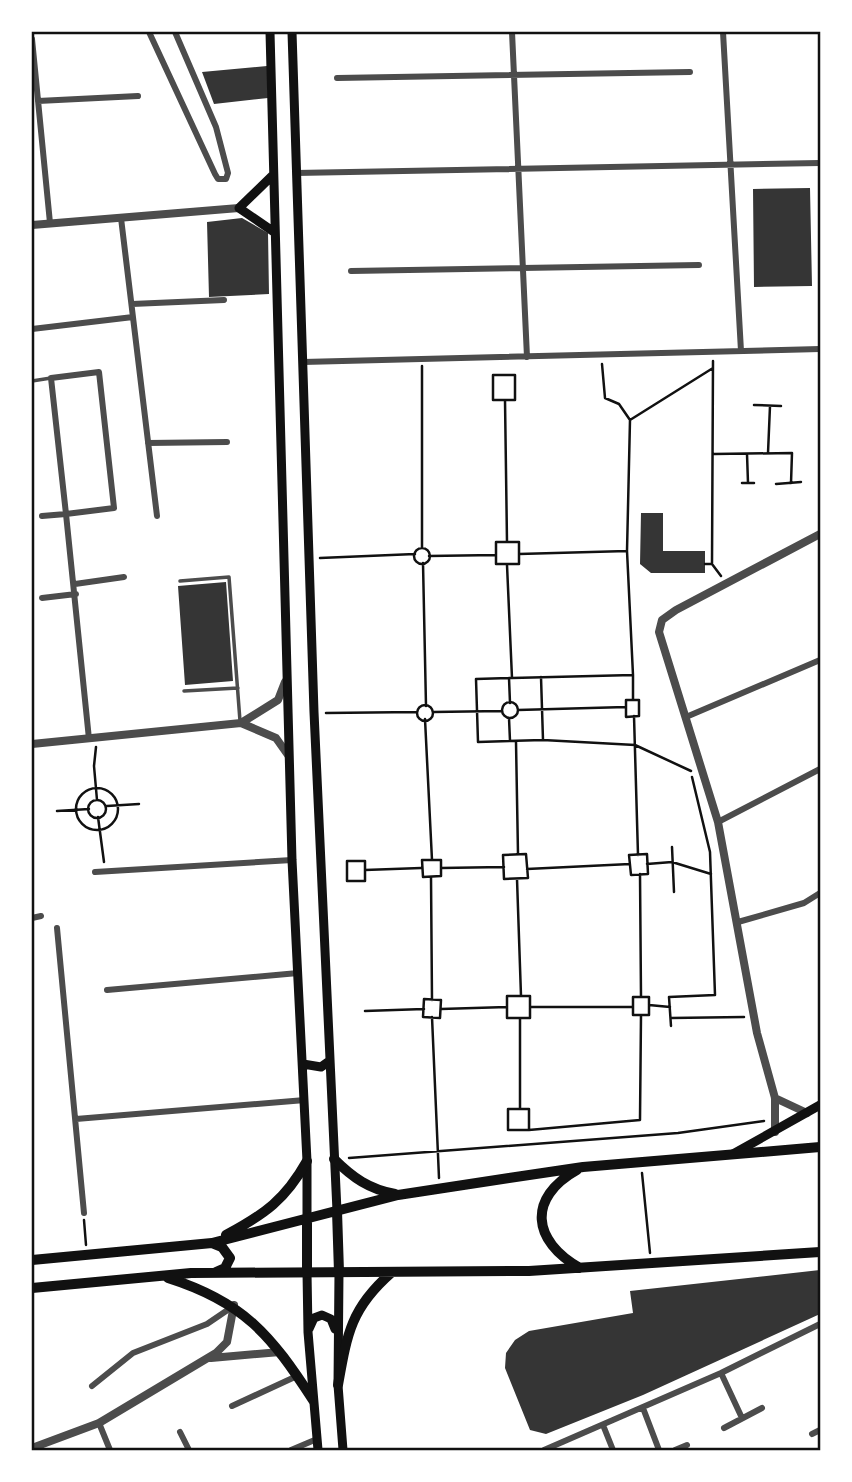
<svg xmlns="http://www.w3.org/2000/svg" width="852" height="1482" viewBox="0 0 852 1482" font-family="'Varela Round',sans-serif">
  <style>
    .building { fill: #353535 }
    .lines { fill: none; stroke-linecap: round; stroke-linejoin: round }
    .path { stroke: #111; stroke-width: 2.5 }
    .service { stroke: #4c4c4c; stroke-width: 3.5 }
    .minor { stroke: #4c4c4c; stroke-width: 6 }
    .tertiary { stroke: #4c4c4c; stroke-width: 8 }
    .secondary { stroke: #111; stroke-width: 9 }
    .primary { stroke: #111; stroke-width: 10 }
    .neatline { fill: none; stroke: #111; stroke-width: 2.5 }
  </style>
  <rect width="100%" height="100%" fill="#fff"/>
  <path class="building" d="M267 66 268 98 214 104 202 72Z
    M810 188 812 286 754 287 753 189Z
    M242 218 268 233 269 294 209 297 207 222Z
    M641 513H663V551H705V573H651L640 564Z
    M226 582 233 681 185 685 178 586Z
    M820 1270V1314L643 1395 546 1434 530 1430 505 1368 506 1353 515 1340 529 1331 633 1313 630 1291Z"/>
  <g class="lines">
    <path class="path" d="M493 375H515V400H493Z
      M505 400 507 542
      M754 405 781 406
      M630 420 713 368
      M768 453 770 406
      M714 454 792 453 791 483
      M747 454 748 483
      M742 483H754
      M776 484 801 482
      M496 542H519V564H496Z
      M414 556a8 8 0 1 1 16 0a8 8 0 1 1-16 0Z
      M422 548V366
      M519 554 627 551
      M429 556 496 555
      M320 558 415 554
      M423 563 426 706
      M705 564H712L713 361
      M712 564 721 576
      M507 565 512 678
      M541 677 543 740 478 742 476 679 509 678H512L633 675 627 551 630 420 619 404 605 398 602 364
      M509 678 510 703
      M626 700H639V716L626 717Z
      M633 700V675
      M502 710a8 8 0 1 1 16 0a8 8 0 1 1-16 0Z
      M417 713a8 8 0 1 1 16 0a8 8 0 1 1-16 0Z
      M518 710 626 707
      M433 712 502 711
      M326 713 417 712
      M634 716 638 855
      M509 718 510 741
      M425 719 432 860
      M543 740 635 745 691 771
      M516 742 518 854
      M96 747 94 766 97 800
      M76 809a21 21 0 1 1 42 0a21 21 0 1 1-42 0Z
      M88 809a9 9 0 1 1 18 0a9 9 0 1 1-18 0Z
      M107 806 139 804
      M57 811 89 809
      M98 817 104 862
      M672 847 674 892
      M526 854 528 878 504 879 503 855Z
      M647 854 648 874 631 875 629 855Z
      M422 860H441V876L423 877Z
      M347 861H365V881H347Z
      M647 864 672 862 711 874
      M441 868 504 867
      M527 869 630 864
      M365 870 421 868
      M640 874 641 997
      M431 877 432 1000
      M517 879 521 996
      M507 996H530V1018H507Z
      M633 997H649V1015H633Z
      M424 999 441 1000 440 1018 423 1017Z
      M649 1005 670 1007
      M530 1007H633
      M441 1009 507 1007
      M365 1011 424 1009
      M432 1017 439 1178
      M520 1018V1109
      M671 1018 744 1017
      M671 1026 669 997 715 995 710 852 692 777
      M508 1109H529V1130H508Z
      M529 1130 640 1120 641 1015
      M349 1158 678 1133 764 1121
      M642 1173 650 1253
      M84 1220 86 1245"/>
    <path class="service" d="M32 381 51 378
      M180 581 229 577 240 721
      M184 691 238 688"/>
    <path class="minor" d="M149 32 215 174 218 179H226L228 173 216 127 175 32
      M512 32 527 357
      M723 32 741 351
      M32 39 50 223
      M337 78 690 72
      M38 101 138 96
      M296 173 820 163
      M121 218 157 516
      M351 271 699 265
      M132 304 224 300
      M32 329 133 317
      M303 362 820 349
      M99 372 114 508 66 514 51 378Z
      M148 443 227 442
      M42 516 66 514 89 739
      M75 584 124 577
      M42 598 76 594
      M686 717 820 660
      M718 822 820 769
      M95 872 292 860
      M32 918 41 916
      M738 922 804 903 820 893
      M57 928 84 1213
      M107 990 298 973
      M76 1119 305 1100
      M721 1373 742 1418
      M92 1386 133 1353 207 1324 232 1307
      M232 1406 297 1376
      M643 1408 659 1450
      M99 1423 110 1450
      M603 1425 613 1450
      M724 1428 762 1408
      M180 1432 189 1450
      M812 1434 820 1430
      M291 1450 317 1439
      M544 1450 721 1373 820 1324
      M675 1450 687 1445"/>
    <path class="tertiary" d="M32 225 239 208
      M241 723 276 738 288 755
      M32 744 241 723 278 700 285 682
      M775 1098 807 1113
      M775 1132V1098L757 1033 718 822 659 632 662 620 676 610 820 534
      M211 1358 280 1352
      M32 1448 99 1423 216 1353 227 1342 234 1305"/>
    <path class="secondary" d="M270 32 292 860 307 1161V1219
      M292 32 314 712 337 1211
      M273 175 239 208 274 232
      M303 1064 321 1067 328 1062
      M733 1154 820 1105
      M307 1272 308 1332 318 1450
      M339 1272 338 1385 343 1450
      M309 1329 314 1318 322 1315 331 1319 335 1329"/>
    <path class="primary" d="M334 1159C353 1178 369 1189 395 1194
      M577 1170C527 1198 532 1241 580 1268
      M337 1211 339 1272
      M307 1219V1272
      M226 1235C265 1214 285 1200 307 1161
      M212 1243 222 1247 230 1258 225 1268 216 1272
      M32 1260 212 1243 398 1195 509 1178 583 1167 820 1147
      M168 1278C244 1302 271 1335 313 1400
      M32 1288 191 1273 529 1271 820 1252
      M338 1385C347 1334 351 1308 391 1273"/>
  </g>
  <rect width="852" height="1482" fill="none" stroke="#ffffff" stroke-width="66"/>
  <rect x="33" y="33" width="786" height="1416" class="neatline"/>
</svg>
